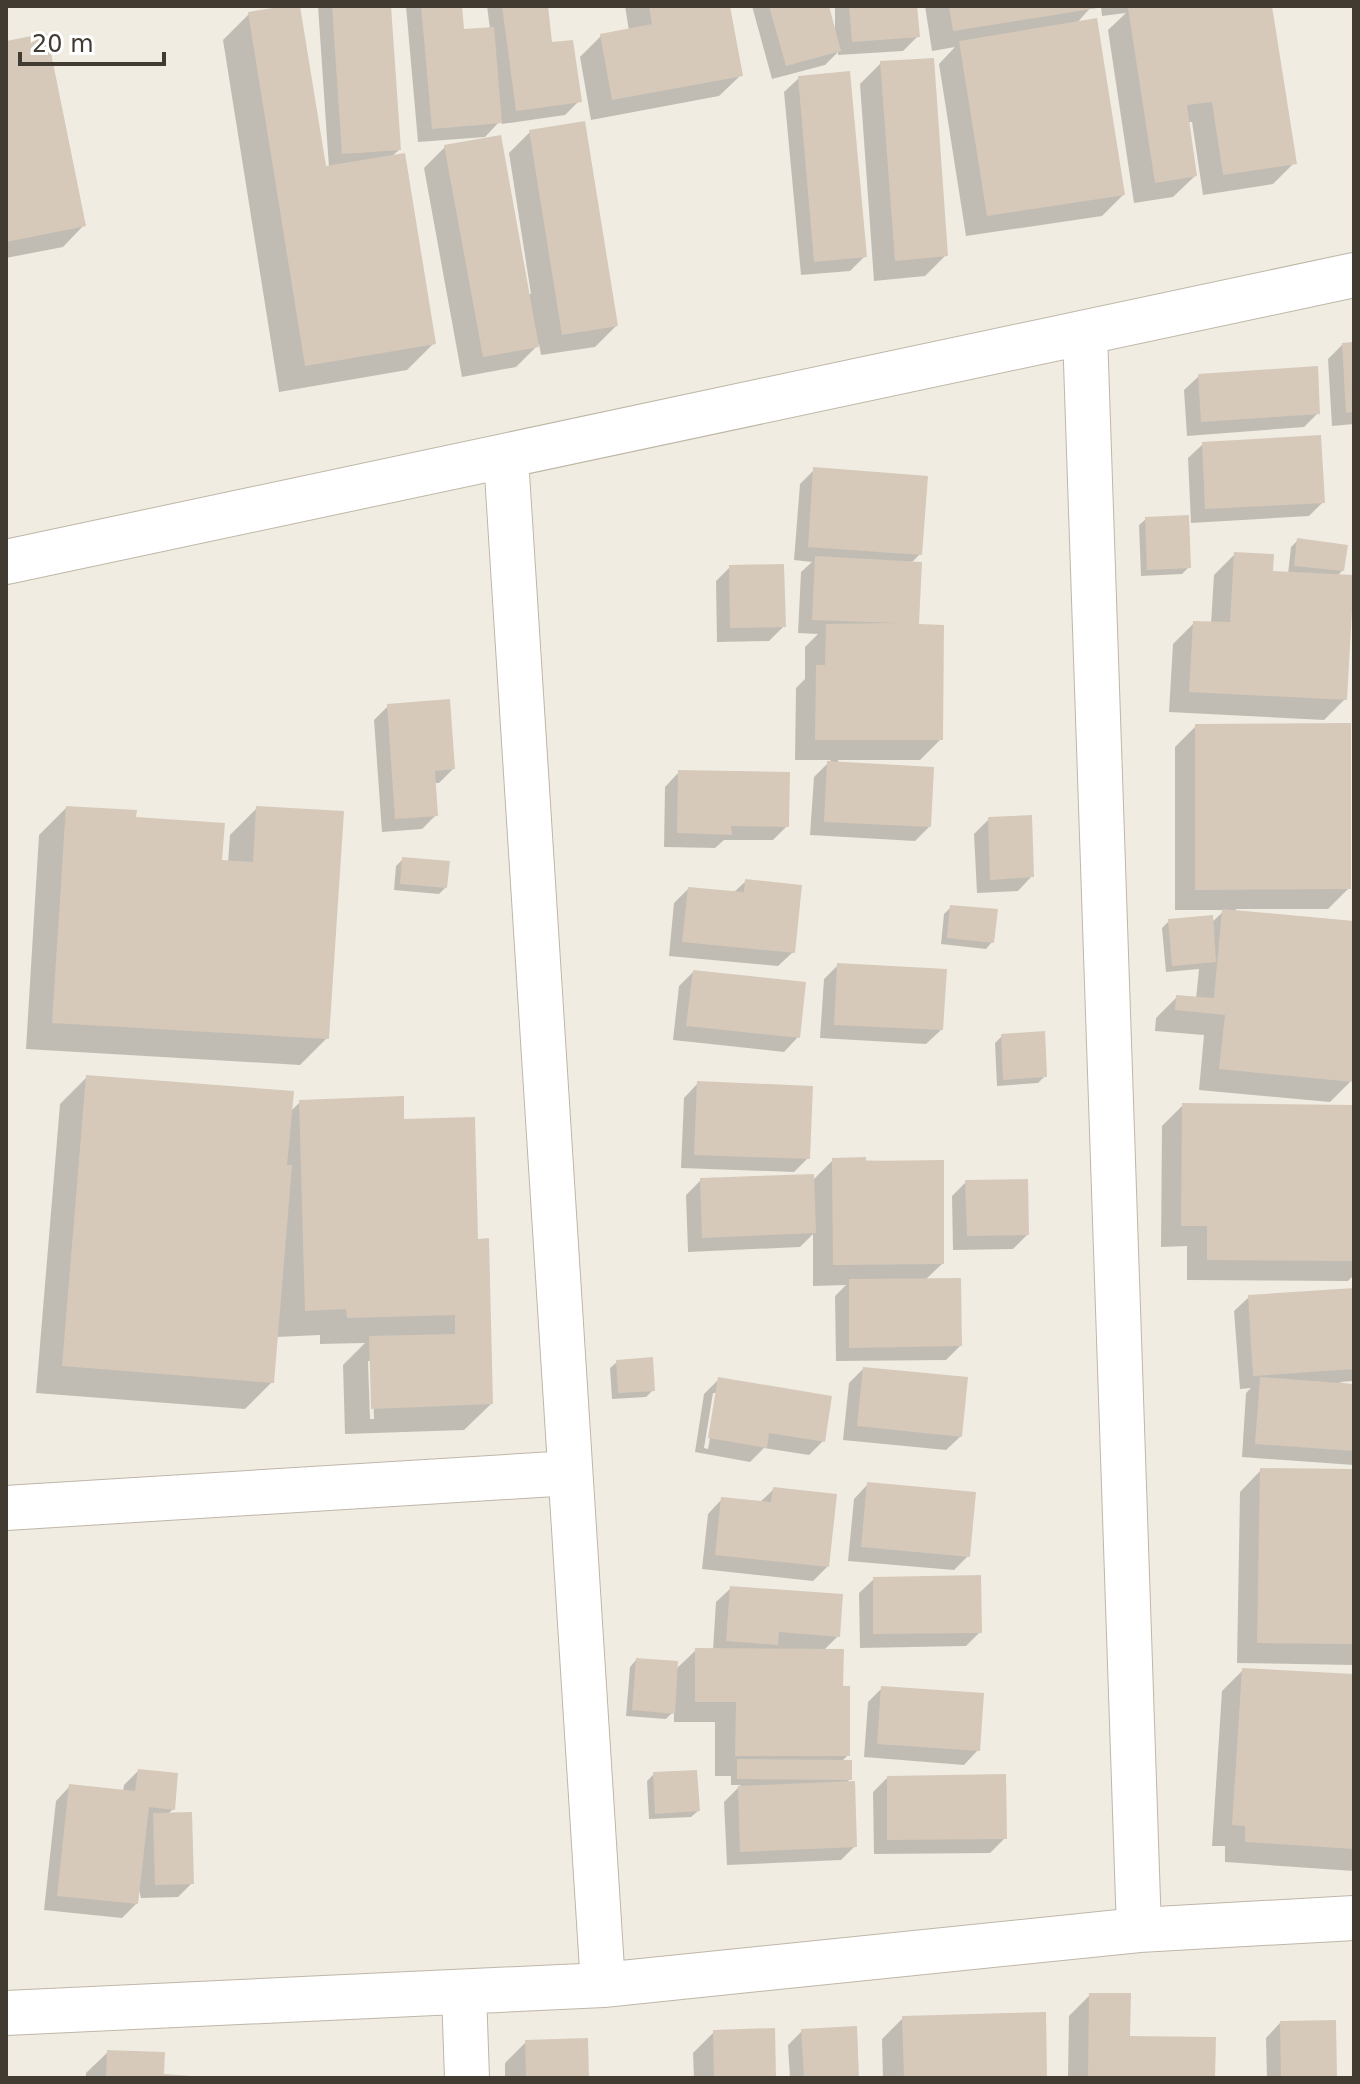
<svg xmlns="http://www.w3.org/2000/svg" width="1360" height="2084" viewBox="0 0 1360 2084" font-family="'DejaVu Sans',sans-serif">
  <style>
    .shadow { fill: #0003; fill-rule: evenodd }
    .building { fill: #d6c9ba }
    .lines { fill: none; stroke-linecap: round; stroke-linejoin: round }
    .minor-casing { stroke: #bfb6a7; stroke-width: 46 }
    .minor { stroke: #fff; stroke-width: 44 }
  </style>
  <rect width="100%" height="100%" fill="#f1ece2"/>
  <path class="shadow" d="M298 6 324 168H329L318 6H389L399 150 391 157 433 344 407 370 279 392 223 40 249 14Z
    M406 6H460L462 31 490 29 487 6H546L551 45 579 101 565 115 502 124 501 120 485 137 418 142Z
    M625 6H728L741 75 719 96 591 120 580 57 601 36 629 31Z
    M752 6H827L835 35V6H915L918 36 903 51 838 55V52L825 65 772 79Z
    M925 6H1092L1076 24 1123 195 1102 216 966 236 939 64 955 47 932 51Z
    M1101 6H1270L1294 163 1273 184 1203 195 1192 122H1187L1195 176 1173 197 1134 203 1108 30 1126 13 1102 16Z
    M6 43 84 225 63 247 6 258Z
    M881 63 946 255 925 276 874 281 860 84Z
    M799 78 865 256 850 271 801 275 784 92Z
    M530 132 616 326 595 347 541 355 539 344 516 367 462 377 424 168 445 147 528 294H531L509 153Z
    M1354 344V424L1332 426 1328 359 1342 345Z
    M1199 376 1318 413 1304 427 1187 436 1184 390Z
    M1203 444 1323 502 1309 516 1191 523 1188 458Z
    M814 470 920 554 911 563 917 626 941 739 920 760H838V764L929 827 915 841 810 835 814 777 831 760H795L796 688 805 679V647L818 634 798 633 801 572 812 562 794 560 800 484Z
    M1146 519 1189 567 1182 574 1141 576 1139 525Z
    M1298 540 1343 570 1337 576 1345 699 1324 720 1169 712 1173 644 1194 623 1211 624 1214 575 1235 554 1271 573 1288 574 1291 547Z
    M730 567 784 626 769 641 717 642 716 581Z
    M388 706 453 769 439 783H434L436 815 422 829 382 832 374 720Z
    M1196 726 1349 888 1328 909H1236L1235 912 1354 923 1351 1081 1330 1102 1199 1090 1204 1035 1155 1031 1156 1018 1177 997 1196 999 1199 969 1166 972 1162 928 1169 921 1211 923 1225 910H1175V747Z
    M679 772 787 826 773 840H724L715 848 664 847 665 787Z
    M66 808 134 819 220 862 228 863 230 835 257 808 327 1038 300 1065 26 1049 39 835Z
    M989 819 1032 876 1018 891 977 893 974 834Z
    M403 859 446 887 439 894 394 890 396 866Z
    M746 881 793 952 778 966 669 956 674 903 688 889 733 893Z
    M951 907 992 942 986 949 941 944 944 914Z
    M838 965 941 1030 926 1044 820 1038 824 979Z
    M693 972 798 1037 784 1052 673 1040 679 986Z
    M1002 1036 1045 1076 1038 1083 997 1086 995 1043Z
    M87 1077 290 1112 300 1102 403 1121 476 1241 491 1404 464 1430 345 1434 343 1365 365 1343 320 1344V1335L276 1337 272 1382 245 1409 36 1393 60 1104ZM368 1361H372L374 1419H370Z
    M698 1083 808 1158 794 1172 681 1168 684 1098Z
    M1183 1105 1354 1107V1275L1348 1281 1187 1280V1246L1161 1247 1162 1126Z
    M833 1160 942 1162V1264L925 1280 960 1346 946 1360 836 1361 835 1296 846 1285 813 1286V1234L800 1247 688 1252 686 1195 701 1180 812 1181Z
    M966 1182 1027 1235 1013 1249 953 1250 952 1196Z
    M1354 1290V1381L1339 1382 1354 1386V1465L1242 1457 1246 1393 1251 1388 1240 1389 1234 1311 1249 1297Z
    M617 1362 653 1390 646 1397 612 1399 610 1368Z
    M863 1369 961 1436 946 1450 843 1440 849 1383Z
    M719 1379 823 1441 809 1455 764 1448 750 1462 695 1452 704 1394ZM713 1393H718L708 1449 704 1448Z
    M1261 1470 1354 1471V1665L1237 1663 1240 1492Z
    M868 1484 968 1556 954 1570 848 1561 854 1499Z
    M774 1489 827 1567 813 1581 702 1569 708 1514 722 1499 759 1503Z
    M874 1579 980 1632 966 1646 860 1648 859 1593Z
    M731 1588 838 1636 823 1651 841 1688 848 1755 841 1762 850 1779 845 1784 855 1846 841 1860 727 1865 724 1802 741 1785H731V1776H715V1722H674V1711L666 1719 626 1716 630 1667 636 1660 675 1670 696 1650H713L716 1602Z
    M1243 1670 1354 1676V1871L1225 1862V1846H1212L1222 1691Z
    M882 1688 978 1750 964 1765 864 1757 868 1702Z
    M138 1771 173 1809 167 1815 192 1883 178 1897 141 1898 138 1886 137 1903 122 1918 44 1910 56 1801 70 1786 123 1792 124 1785Z
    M654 1774 698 1811 691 1817 649 1819 647 1781Z
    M887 1778 1005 1838 990 1853 874 1854 873 1792Z
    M1090 1995 1128 2038 1213 2078H1068L1069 2016Z
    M903 2018 1045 2078H883L882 2039Z
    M1280 2023 1335 2078H1267L1266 2038Z
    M802 2031 857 2078H790L788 2045Z
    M714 2032 774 2078H694L693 2053Z
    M526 2042 587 2078H505V2063Z
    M108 2052 162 2076 216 2078H86V2073Z"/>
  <path class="building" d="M285 6H300L326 166 405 153 436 344 305 366 248 12Z
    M332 6H391L401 150 342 154Z
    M421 6H462L464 29 494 27 502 123 432 129Z
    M502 6H548L552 42 573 40 582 102 516 111Z
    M649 6H730L743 76 612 100 600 34 652 24Z
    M769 6H829L841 51 786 66Z
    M849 6H917L920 37 852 42Z
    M949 6H1097L1098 8 953 31Z
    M1138 6H1272L1297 164 1223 175 1212 102 1187 105 1197 176 1155 183 1128 8Z
    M1097 18 1125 195 987 216 959 41Z
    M47 33 86 226 6 242V41Z
    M934 58 948 256 895 261 880 61Z
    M850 71 867 257 814 262 798 76Z
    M585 121 618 326 562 335 529 130Z
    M501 135 539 347 483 357 444 145Z
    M1354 342V412L1346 413 1342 343Z
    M1318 366 1320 414 1201 422 1198 374Z
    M1321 435 1325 503 1205 509 1202 442Z
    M813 467 928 476 922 555 808 547Z
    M1189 515 1191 568 1147 570 1145 517Z
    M1297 538 1348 545 1344 571 1294 566Z
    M1234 552 1274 554 1273 571 1354 575 1347 700 1189 692 1193 621 1230 622Z
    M815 556 922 562 919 624 944 625 943 740H815L816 665H825L826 624 897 623 812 620Z
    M784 564 786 627 730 628 729 565Z
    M450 699 455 769 435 771 438 816 395 819 387 704Z
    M1351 723V889L1195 890V724Z
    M827 761 934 767 931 827 824 822Z
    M678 770 790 772 789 827 731 826 732 835 677 833Z
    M66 806 137 810 136 817 225 823 222 860 253 862 256 806 344 811 329 1039 52 1023Z
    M1032 815 1034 877 990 880 988 817Z
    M402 857 450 861 447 888 400 884Z
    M745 879 802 885 795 953 682 942 688 887 744 892Z
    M950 905 998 909 994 943 947 938Z
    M1222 909 1354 921 1353 1082 1219 1069 1225 1015 1175 1010 1176 995 1214 998Z
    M1213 915 1216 962 1172 966 1168 919Z
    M837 963 947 969 943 1030 834 1025Z
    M693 970 806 982 800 1038 686 1026Z
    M1045 1031 1047 1077 1003 1080 1001 1034Z
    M86 1075 294 1091 287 1165H292L274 1383 62 1366Z
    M697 1081 813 1086 810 1159 694 1155Z
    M404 1096V1119L475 1117 478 1239 489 1238 493 1404 371 1409 369 1336 455 1334V1315L347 1318 346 1309 305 1311 299 1100Z
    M1182 1103 1354 1105V1261L1207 1260V1226H1181Z
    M866 1157V1161L944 1160V1264L833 1265 832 1158Z
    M814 1174 816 1233 702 1238 700 1178Z
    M1028 1179 1029 1235 967 1236 965 1180Z
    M961 1278 962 1346 849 1348V1279Z
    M1354 1288V1369L1253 1376 1248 1295Z
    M653 1357 655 1391 618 1393 616 1360Z
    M863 1367 968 1377 962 1437 857 1426Z
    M718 1377 832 1396 825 1442 769 1433 767 1448 708 1438Z
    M1260 1377 1354 1384V1451L1255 1444Z
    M1260 1468 1354 1469V1644L1257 1643Z
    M867 1482 976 1492 970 1557 861 1547Z
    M773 1487 837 1494 829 1567 715 1555 721 1497 771 1502Z
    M981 1575 982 1633 873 1634V1577Z
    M730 1586 843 1594 840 1637 779 1632 778 1645 726 1641Z
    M695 1648 844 1649 843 1686H850V1756H735L736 1702H695Z
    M636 1658 678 1661 675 1714 632 1710Z
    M1242 1668 1354 1674V1849L1245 1842V1826L1232 1825Z
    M881 1686 984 1693 980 1751 877 1744Z
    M737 1759 852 1760V1780L737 1779Z
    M138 1769 178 1773 175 1810 149 1807 138 1904 57 1896 69 1784 135 1791Z
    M697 1770 700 1811 655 1814 653 1772Z
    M1006 1774 1007 1839 887 1840V1776Z
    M855 1781 857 1847 740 1852 738 1786Z
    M192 1812 194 1884 155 1885 153 1813Z
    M1089 1993H1131L1130 2036 1216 2037 1215 2078H1088Z
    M1046 2012 1047 2078H904L902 2016Z
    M1336 2020 1337 2078H1281L1280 2021Z
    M857 2026 859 2078H804L801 2029Z
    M775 2028 776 2078H714L713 2030Z
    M588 2038 589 2078H526L525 2040Z
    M107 2050 165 2052 164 2074 219 2078H106Z"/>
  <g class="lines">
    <defs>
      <path id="minor" d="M1085 333 1139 1930
        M506 458 603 1985
        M6 562 1354 275
        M6 1508 570 1473
        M464 1992 467 2078
        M6 2013 603 1985 1139 1930 1354 1918"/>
    </defs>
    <use href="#minor" class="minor-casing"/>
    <use href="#minor" class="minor"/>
  </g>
  <rect width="1360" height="2084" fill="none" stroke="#423b32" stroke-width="16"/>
  <path d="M20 52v12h144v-12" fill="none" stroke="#423b32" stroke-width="4"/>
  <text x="32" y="52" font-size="24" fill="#423b32" stroke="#ffffff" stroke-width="6" paint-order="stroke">20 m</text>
</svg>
